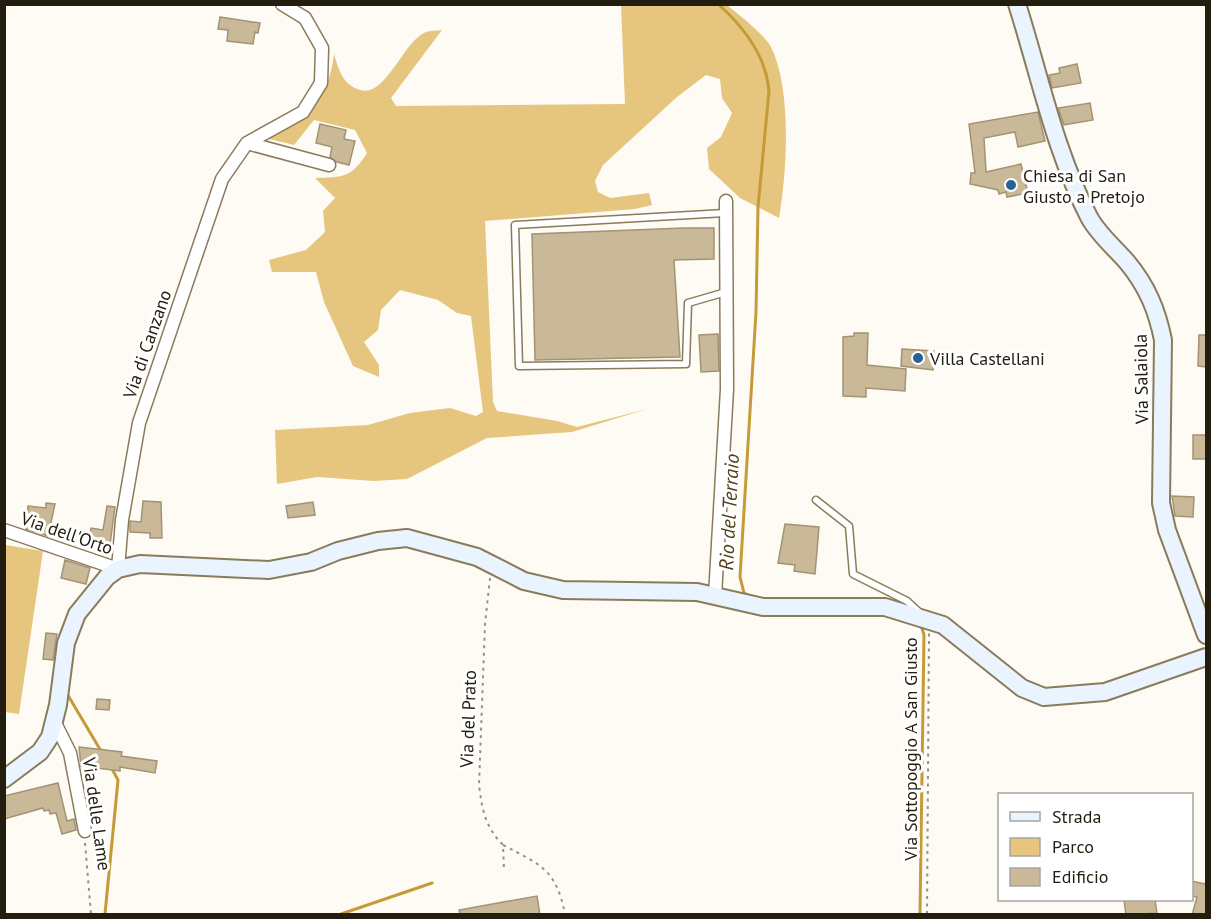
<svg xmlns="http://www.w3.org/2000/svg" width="1211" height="919" viewBox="0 0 1211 919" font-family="'PT Sans',sans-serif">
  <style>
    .green { fill: #e6c57e }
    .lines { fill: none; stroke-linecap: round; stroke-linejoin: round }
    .stream { stroke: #c49b38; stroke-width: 3 }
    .building { fill: #c9b998; stroke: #a39373; stroke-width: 1.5 }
    .lane-casing { stroke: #8a7b5b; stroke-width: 9 }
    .street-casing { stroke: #8a7b5b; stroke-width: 15 }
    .secondary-casing { stroke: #8a7b5b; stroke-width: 20 }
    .path { stroke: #959187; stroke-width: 2; stroke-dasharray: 3 4.5; stroke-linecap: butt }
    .lane { stroke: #fff; stroke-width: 6 }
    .street { stroke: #fff; stroke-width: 12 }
    .secondary { stroke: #eaf4ff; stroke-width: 16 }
    .poi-dot { fill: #286098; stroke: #fff; stroke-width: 2 }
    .labels { text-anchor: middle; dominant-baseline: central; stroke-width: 6; stroke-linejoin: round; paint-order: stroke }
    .poi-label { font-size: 18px; fill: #231d10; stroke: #fff; text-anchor: start }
    .street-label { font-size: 18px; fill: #231d10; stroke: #fff }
    .water-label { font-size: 20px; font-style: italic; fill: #514017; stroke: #fff }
  </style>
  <rect width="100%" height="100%" fill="#fefbf4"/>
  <path class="green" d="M621 5H727C739 15 764 34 771 47 792 89 787 172 779 218L740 198 709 169 707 148 721 137 732 113 722 98 720 79 706 75 677 97 603 165 595 181 598 192 610 198 649 193 652 205 635 209 485 221 493 402 497 411 557 421 577 427 647 409 572 432 487 438 407 479 374 481 317 477 277 484 275 430 368 425 410 413 450 408 476 416 483 412 471 316 457 313 438 300 400 290 381 310 378 330 364 342 379 365V377L353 366 324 302 316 272H272L269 260 306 250 325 232 323 211 335 198 315 178C344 177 351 178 367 153L355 130 314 120 294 145 269 139C307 115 328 102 334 54 339 70 342 84 360 90 385 98 403 43 424 33 429 30 437 31 442 30L391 98 396 106 625 104Z
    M5 545 43 551 19 714 5 712Z"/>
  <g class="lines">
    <path class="stream" d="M718 4C744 27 766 56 769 91L758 207 756 312 740 577 744 593 752 597
      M66 692 101 751
      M105 914 118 780 111 767
      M341 914 432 883
      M920 914 924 635 921 625"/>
  </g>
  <path class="building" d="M220 17 260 23 258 33 255 32 253 44 227 41 228 30 218 29Z
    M1077 64 1081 83 1052 88 1049 75 1060 73 1059 68Z
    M1090 103 1093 120 1064 125 1058 108Z
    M1038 112 1045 141 1018 147 1015 132 984 138 986 172 1021 164 1028 193 1007 197 1006 192 999 194 998 190 970 184 971 173H975L969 124Z
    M320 124 346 130 344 139 355 141 349 165 337 162 330 157 332 147 316 143Z
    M684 228H714V259L674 260 680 357 535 360 532 234Z
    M854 333H868L867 365 906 369 905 391 866 388V397L843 396V337L854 336Z
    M718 334 719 371 701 372 699 335Z
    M1199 335H1206V367L1198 366Z
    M902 349 934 351 933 370 901 366Z
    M1193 435H1206V459H1193Z
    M1172 496 1194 497 1193 517 1175 516Z
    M143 501 161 502 162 538H150V533L130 532V521L141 522Z
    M313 502 315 515 288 518 286 506Z
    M46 503 55 504 48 536 26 529 28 506 46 508Z
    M107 506 115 507 109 552 88 548 91 528 103 530Z
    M785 524 819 527 815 574 794 571 795 565 778 563Z
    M65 560 90 568 86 584 61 578Z
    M46 633 57 634 53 660 43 659Z
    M97 699 110 700 109 710 96 709Z
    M79 747 122 752 121 756 157 761 155 773 120 767V771L81 766Z
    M58 783 67 821 74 819 76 830 62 834 56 813 50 814 49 810 44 811 43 808 4 819V796Z
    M1191 881 1206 884V915H1192L1197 897 1191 896Z
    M537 896 540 915H460L459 910Z
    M1124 900H1155L1157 913 1126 915Z"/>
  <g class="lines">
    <defs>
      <path id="lane" d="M725 213 515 225 519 366 686 364 688 303 726 292
        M816 500 849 526 853 574 907 601 920 613"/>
      <path id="street" d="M247 143 329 165
        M4 530 118 569 122 520 139 423 222 179 247 143 303 112 321 83 322 48 305 18 282 4
        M715 596 727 389 726 201
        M55 723 70 753 85 831"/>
      <path id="secondary" d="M1017 4C1040 76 1054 149 1089 217 1098 234 1114 247 1127 262 1147 286 1157 310 1163 340L1161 503 1167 530 1206 635
        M4 779 40 752 50 737 58 705 66 643 77 614 107 577 118 569 140 564 269 570 311 562 338 551 378 541 407 538 477 557 524 581 563 590 697 592 763 607H885L943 625 1022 688 1044 697 1105 692 1206 657"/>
    </defs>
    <use href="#lane" class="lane-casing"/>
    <use href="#street" class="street-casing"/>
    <use href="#secondary" class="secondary-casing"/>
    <path class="path" d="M490 578 485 624 479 785C482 809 485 827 503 845L504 870
      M85 843 91 914
      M503 845C541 865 556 869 565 914
      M927 914 929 633"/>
    <use href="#lane" class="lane"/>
    <use href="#street" class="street"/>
    <use href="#secondary" class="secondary"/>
  </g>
  <g class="poi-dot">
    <circle cx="1011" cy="185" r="6"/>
    <circle cx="918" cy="358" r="6"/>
  </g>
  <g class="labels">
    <g class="poi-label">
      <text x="1023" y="175">Chiesa di San<tspan x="1023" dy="21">Giusto a Pretojo</tspan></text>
      <text x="930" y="358">Villa Castellani</text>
    </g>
    <g class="street-label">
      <text transform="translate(147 344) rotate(-71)">Via di Canzano</text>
      <text transform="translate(1141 379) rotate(-91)">Via Salaiola</text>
      <text transform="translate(67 533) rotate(19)">Via dell'Orto</text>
      <text transform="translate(468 719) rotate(-88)">Via del Prato</text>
      <text transform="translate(910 749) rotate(-90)">Via Sottopoggio A San Giusto</text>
      <text transform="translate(97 814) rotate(82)">Via delle Lame</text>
    </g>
    <g class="water-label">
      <text transform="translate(729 512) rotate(-87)">Rio del Terraio</text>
    </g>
  </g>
  <rect width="1211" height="919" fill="none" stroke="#231d10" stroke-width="12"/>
  <rect x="998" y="793" width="195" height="108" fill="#ffffff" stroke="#a7a59f" stroke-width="1.5"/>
  <rect x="1010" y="812" width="30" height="9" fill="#eaf4ff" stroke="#a7a59f" stroke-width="1.5"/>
  <text x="1052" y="823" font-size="18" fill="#231d10">Strada</text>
  <rect x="1010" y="838" width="30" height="18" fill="#e6c57e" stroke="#a7a59f" stroke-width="1.5"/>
  <text x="1052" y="853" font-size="18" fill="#231d10">Parco</text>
  <rect x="1010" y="868" width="30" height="18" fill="#c9b998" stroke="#a7a59f" stroke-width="1.5"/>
  <text x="1052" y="883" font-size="18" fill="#231d10">Edificio</text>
</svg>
